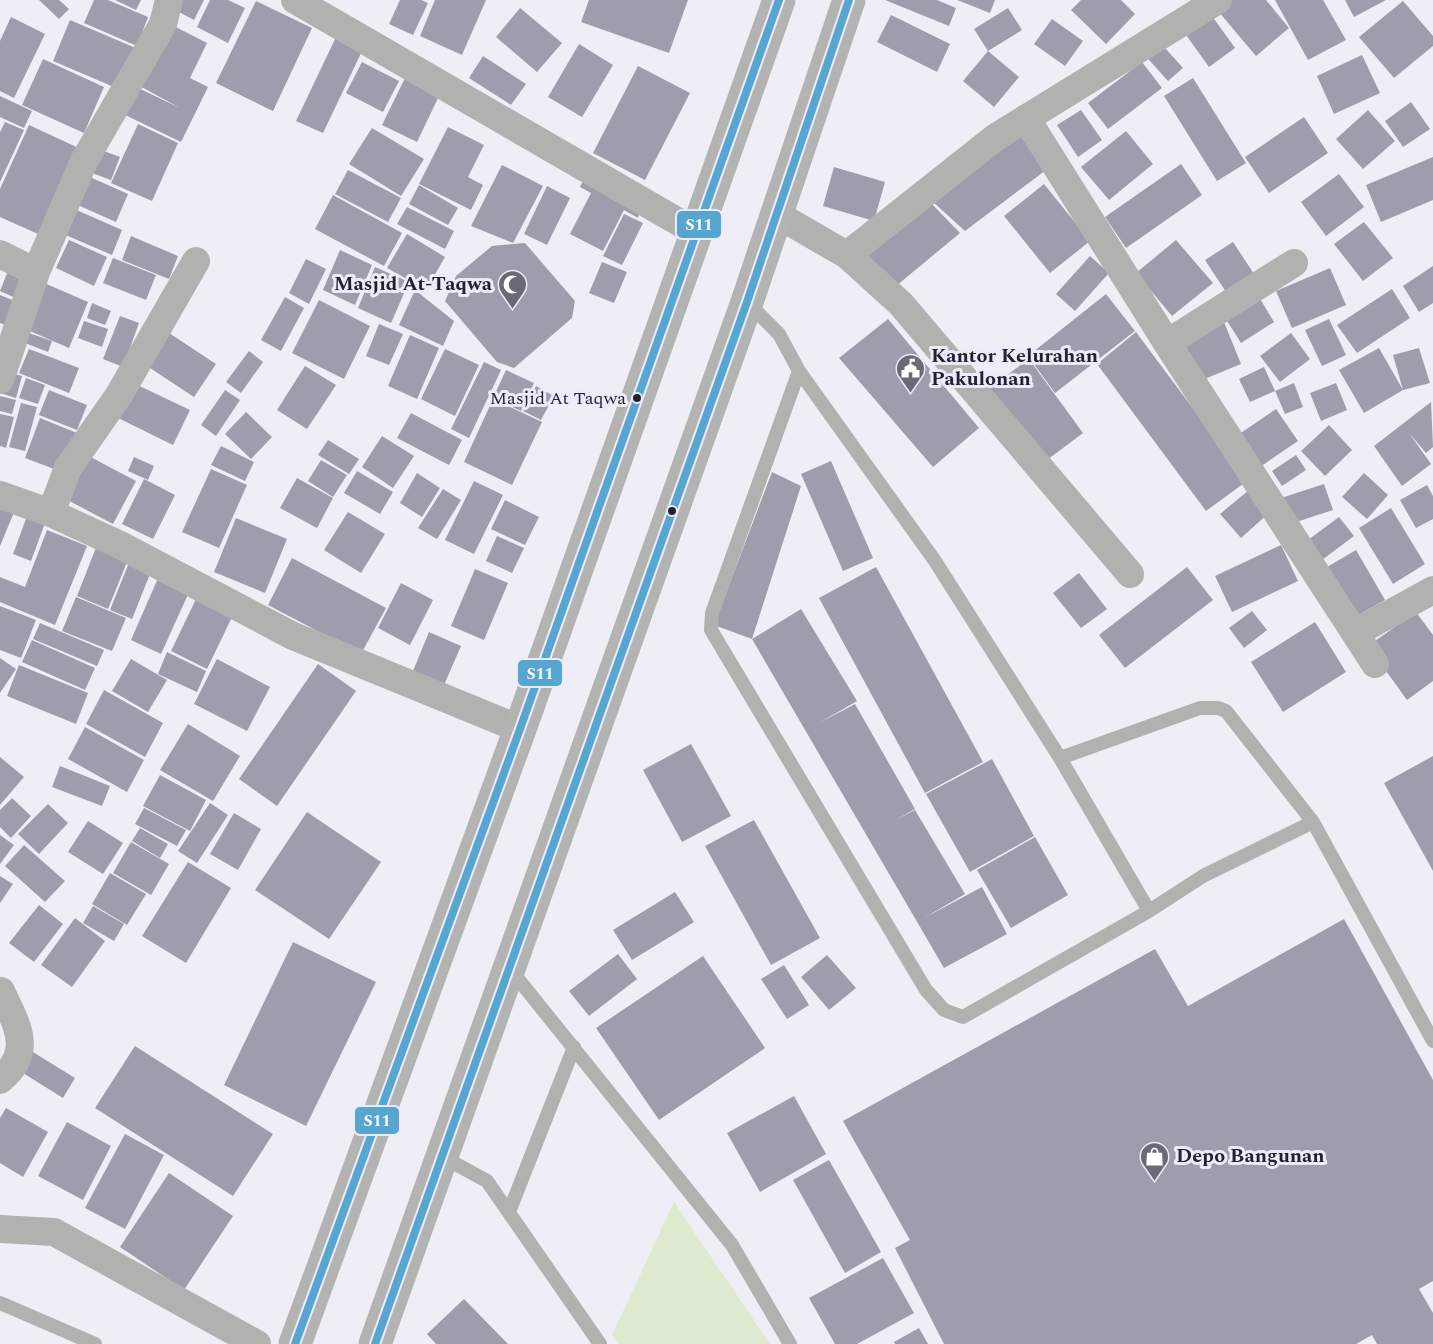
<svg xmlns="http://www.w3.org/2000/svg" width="1433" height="1344" viewBox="0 0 1433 1344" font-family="Spectral,serif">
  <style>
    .green { fill: #deead0 }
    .building { fill: #9f9cac }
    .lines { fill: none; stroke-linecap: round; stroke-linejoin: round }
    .lane { stroke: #afb2af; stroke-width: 14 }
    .street { stroke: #afb2af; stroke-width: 28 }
    .primary { stroke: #b3b4b2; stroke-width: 33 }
    .bus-1-casing { stroke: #ecebf9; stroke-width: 12 }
    .bus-1 { stroke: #57a6d2; stroke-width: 8 }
    .bus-dot { fill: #24222f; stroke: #ecebf9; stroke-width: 2 }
    .labels { text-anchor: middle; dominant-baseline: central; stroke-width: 6; stroke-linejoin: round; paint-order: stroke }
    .bus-label { font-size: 18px; fill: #24222f; stroke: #ecebf9; text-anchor: end }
    .poi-label { font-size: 20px; font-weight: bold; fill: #24222f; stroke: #ecebf9; text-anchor: start }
    .line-badge { stroke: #ecebf9; stroke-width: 2 }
    .badge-label { font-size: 16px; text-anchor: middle; font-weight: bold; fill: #fff }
  </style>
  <rect width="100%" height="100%" fill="#efeef6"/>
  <path class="green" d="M674 1202 770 1344H618L612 1335Z"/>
  <path class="building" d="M39 0H59L69 9 59 19Z
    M94 0H108L148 17 137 46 84 23Z
    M115 0H141L136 10Z
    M171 0H204L194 20 168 6Z
    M210 0H228L245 8 228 43 197 27Z
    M400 0H421L428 3 413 35 389 24Z
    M435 0H486L462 55 420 36Z
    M589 0H688L669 53 581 22Z
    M885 0H937L956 8 949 26Z
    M957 0H995L990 13Z
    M1081 0H1121L1135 14 1106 44 1071 10Z
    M1232 0H1266L1289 28 1256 56 1218 11Z
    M1275 0H1323L1346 40 1308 60Z
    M1345 0H1386L1354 17Z
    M256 1 312 28 273 111 216 83Z
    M1403 1 1433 36V46L1394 78 1359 37Z
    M520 8 562 43 537 72 496 37Z
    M1008 8 1022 30 988 51 1019 77 994 107 963 81 988 51 974 29Z
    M1207 9 1235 48 1209 67 1181 28Z
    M891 15 950 44 937 72 877 42Z
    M11 17 45 34 14 98 0 91V41Z
    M1052 19 1083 41 1065 66 1034 44Z
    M70 20 138 49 121 90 53 61Z
    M168 23 207 43 190 78 208 87 181 142 119 112 132 85 180 108 138 85Z
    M337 35 364 47 323 133 296 121Z
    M1157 39 1183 68 1168 81 1142 52Z
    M579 44 613 65 582 117 548 97Z
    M1362 55 1380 93 1334 114 1317 76Z
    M483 56 526 84 511 105 469 78Z
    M43 59 104 87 84 133 22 105Z
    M362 62 399 81 383 112 346 93Z
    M1142 62 1162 88 1108 129 1088 103Z
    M638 66 690 93 645 180 593 153Z
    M406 76 441 92 417 142 382 125Z
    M1193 78 1246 163 1217 181 1164 96Z
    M0 96 32 111 24 128 0 117Z
    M1411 102 1430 129 1403 147 1385 121Z
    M1081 110 1102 140 1078 157 1057 125Z
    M1368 110 1395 141 1363 169 1336 139Z
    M1304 117 1328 153 1269 193 1245 157Z
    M5 122 24 130 0 182V132Z
    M138 124 178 143 152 201 111 183Z
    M29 125 85 151 47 238 0 217V189Z
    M448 127 484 145 468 177 483 185 471 210 419 184Z
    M372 128 424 159 401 196 349 164Z
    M1126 131 1153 164 1109 200 1081 167Z
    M1018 133 1046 170 965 231 932 201Z
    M101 150 120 157 111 180 92 173Z
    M1433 157V200L1381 222 1366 185Z
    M1181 164 1202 195 1126 248 1105 217Z
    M502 165 543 186 513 243 471 226Z
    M834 167 885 182 874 221 823 206Z
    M348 170 401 198 388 222 335 194Z
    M83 174 128 194 116 222 71 202Z
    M1339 174 1364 207 1326 236 1301 202Z
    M586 175 641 207 638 218 624 210 603 251 570 234 591 193 580 187Z
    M1044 184 1090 241 1050 273 1004 216Z
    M419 185 458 208 448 225 409 204Z
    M547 186 570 198 547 245 524 234Z
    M333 195 402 233 384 266 315 229Z
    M929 201 960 233 896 286 865 254Z
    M407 207 454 231 445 249 397 224Z
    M72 208 122 230 112 255 61 233Z
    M624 214 643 223 622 265 603 256Z
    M1364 222 1393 258 1363 281 1334 244Z
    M407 234 445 257 426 290 387 268Z
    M131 236 178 256 169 279 122 260Z
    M69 240 107 257 94 286 56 268Z
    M1176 240 1213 283 1172 316 1136 273Z
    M1233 242 1256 277 1228 295 1205 260Z
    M525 243 575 301 572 318 514 368 497 362 445 301 456 276 492 246Z
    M340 250 372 265 355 305 323 290Z
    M1090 256 1109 273 1075 311 1056 294Z
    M113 258 156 275 146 300 103 283Z
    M306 259 326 269 309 304 289 293Z
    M602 262 627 272 614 303 589 293Z
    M10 266 31 276 20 300 0 291Z
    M1433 266V303L1419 312 1403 286Z
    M375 267 409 282 391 323 358 308Z
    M1330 268 1346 305 1292 328 1276 291Z
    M42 282 88 302 69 348 23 328Z
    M1392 289 1410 318 1357 353 1337 325Z
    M415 290 454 321 443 346 399 325Z
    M1256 292 1274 322 1241 343 1222 313Z
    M1106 294 1135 331 1055 393 1028 356Z
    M0 295 20 303 10 327 0 323Z
    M285 297 304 308 281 351 261 340Z
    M319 300 370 326 344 379 292 353Z
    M92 303 111 311 105 325 87 318Z
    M120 316 139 323 123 367 103 359Z
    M888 319 979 428 933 467 839 358Z
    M1329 319 1346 355 1322 366 1305 330Z
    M84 321 108 329 102 347 78 338Z
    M1224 322 1241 364 1195 383 1178 341Z
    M379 324 403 334 389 365 366 356Z
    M1136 332 1247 481 1206 511 1097 364Z
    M29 333 52 341 48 352 25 343Z
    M169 333 216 364 194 397 147 366Z
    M1291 333 1310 359 1280 382 1260 356Z
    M410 335 439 348 417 399 388 386Z
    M1379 348 1403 390 1393 355 1419 348 1430 383 1403 390 1364 413 1339 370Z
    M29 349 79 368 69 393 19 373Z
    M445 349 479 365 455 416 421 399Z
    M249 351 263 362 241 393 226 382Z
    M1029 359 1083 433 1043 463 989 388Z
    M484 362 501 370 469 438 451 429Z
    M305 366 336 385 307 429 277 410Z
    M1264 367 1275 391 1294 383 1303 407 1285 414 1275 391 1250 402 1239 379Z
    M506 370 534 383 521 411 493 398Z
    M5 371 22 376 16 398 0 393Z
    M26 378 45 385 38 404 19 398Z
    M129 381 190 410 173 445 112 415Z
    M1336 383 1347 410 1321 421 1310 393Z
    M536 386 554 396 541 420 523 411Z
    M49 390 87 405 77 430 39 415Z
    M225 390 240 400 216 436 201 425Z
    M0 396 16 400 12 414 0 411Z
    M493 399 542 422 512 485 464 462Z
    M1431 402 1433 447 1426 453 1409 433 1431 464 1402 486 1374 446Z
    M21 403 37 407 25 451 9 447Z
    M1276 409 1298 441 1254 471 1232 439Z
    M246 412 272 437 251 459 225 434Z
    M411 413 462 440 449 465 397 438Z
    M0 414 14 417 6 448 0 446Z
    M40 418 77 433 62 472 25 458Z
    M1329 425 1352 450 1325 476 1301 451Z
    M382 436 414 456 393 488 362 467Z
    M328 440 359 459 349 474 318 455Z
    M221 446 254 462 245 481 211 465Z
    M81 452 136 481 113 524 58 495Z
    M1296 455 1306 470 1282 486 1272 471Z
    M134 457 154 466 148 480 128 471Z
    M321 460 347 475 333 497 308 481Z
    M831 461 873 558 843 571 801 474Z
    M211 469 247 485 219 548 182 532Z
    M357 471 393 492 380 514 344 493Z
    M772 472 801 486 752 639 801 609 857 701 819 723 855 704 915 809 894 821 915 810 965 894 924 918 982 887 1007 934 944 968 752 639 714 625Z
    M417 473 440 488 422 517 400 503Z
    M1364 473 1388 495 1367 519 1342 497Z
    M297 478 333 498 317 528 280 508Z
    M144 479 175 495 153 539 122 524Z
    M474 481 503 495 474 554 445 540Z
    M1324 484 1333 510 1290 524 1281 498Z
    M1427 485 1433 496V519L1416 528 1400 500Z
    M443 489 461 500 437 539 418 528Z
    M1249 490 1269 513 1241 538 1220 514Z
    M505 500 539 517 525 545 491 529Z
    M0 504 15 510 0 546Z
    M30 508 48 515 31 561 13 554Z
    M1391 508 1425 564 1393 584 1359 528Z
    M348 512 385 534 361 573 324 550Z
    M1339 517 1354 536 1322 560 1308 540Z
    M236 518 287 539 265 593 214 572Z
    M47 530 87 546 55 625 0 602V577L25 587Z
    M497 536 524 548 512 573 486 561Z
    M97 545 129 557 108 609 77 596Z
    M1281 545 1298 581 1232 612 1215 576Z
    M1356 550 1385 600 1350 620 1322 570Z
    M292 558 386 608 361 654 268 605Z
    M130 560 152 569 132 619 110 610Z
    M876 567 983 762 925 793 819 598Z
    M1187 567 1213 600 1125 668 1099 635Z
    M475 569 508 583 484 640 451 626Z
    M1079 573 1107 609 1081 628 1053 593Z
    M159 576 190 590 161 654 131 640Z
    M401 583 433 600 410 645 378 628Z
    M76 597 126 618 112 651 62 631Z
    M197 597 233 615 207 669 171 651Z
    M0 606 36 620 21 658 0 650Z
    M1252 611 1267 630 1244 648 1229 628Z
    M1416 612 1433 635V681L1407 700 1368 646Z
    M1315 622 1346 672 1283 712 1251 662Z
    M40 623 104 650 97 666 33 639Z
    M429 632 461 646 444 685 413 671Z
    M32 640 95 668 85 690 22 662Z
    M167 652 206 671 197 692 158 674Z
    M0 658 16 669 0 693Z
    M131 659 167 680 148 712 112 691Z
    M217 659 270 687 247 731 194 704Z
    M318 664 356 691 277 806 239 779Z
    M19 665 88 693 76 724 7 696Z
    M104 690 163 723 145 757 86 724Z
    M188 724 240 756 213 801 160 770Z
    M85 727 144 760 127 792 68 759Z
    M691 744 731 816 682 842 643 770Z
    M1433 756V871L1384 783Z
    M0 757 24 777 0 805Z
    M992 759 1034 836 970 872 926 794Z
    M60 766 110 786 102 806 52 787Z
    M160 775 206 800 190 831 143 806Z
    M12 798 31 816 11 838 0 827V810Z
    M210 803 228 815 197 863 178 851Z
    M48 804 68 823 39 854 18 834Z
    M144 808 186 830 177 846 135 824Z
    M307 812 381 862 329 939 255 890Z
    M234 813 261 829 238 870 210 854Z
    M754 820 820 938 771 965 705 846Z
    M88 821 123 843 103 874 68 852Z
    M140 828 168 844 160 858 132 841Z
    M0 835 14 845 0 864Z
    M1035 837 1068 895 1011 928 977 870Z
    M131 842 169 864 151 895 113 873Z
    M24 845 65 881 45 902 5 866Z
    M188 862 231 888 186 963 142 936Z
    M110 873 146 894 127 925 92 904Z
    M0 876 13 884 0 903Z
    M675 892 694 922 632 960 613 930Z
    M39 905 63 924 34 962 9 943Z
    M93 906 124 924 114 941 83 923Z
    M75 918 105 941 72 987 41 965Z
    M1344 919 1433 1080V1281L1419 1289 1433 1313V1344H1377L1372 1335 1356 1344H944L895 1248 910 1240 843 1121 1155 949 1188 1006Z
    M293 942 376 982 306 1126 224 1085Z
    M618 954 637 979 589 1016 569 991Z
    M827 955 856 988 829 1010 801 977Z
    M703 956 765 1048 659 1120 596 1028Z
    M784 965 809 1005 787 1019 761 979Z
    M135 1046 273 1134 233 1196 95 1108Z
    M28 1049 75 1078 63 1098 15 1068Z
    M794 1096 826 1154 760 1192 727 1133Z
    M6 1108 48 1132 23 1177 0 1163V1118Z
    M67 1122 111 1146 83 1200 38 1176Z
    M125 1134 164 1155 125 1229 85 1208Z
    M829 1160 881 1252 845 1273 793 1180Z
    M169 1173 233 1216 184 1290 120 1247Z
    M883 1258 914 1313 857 1344H835L809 1298Z
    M464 1299 508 1344H436L427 1334Z
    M919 1328 928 1344H895L894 1342Z"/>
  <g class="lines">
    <path class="lane" d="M748 303 779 334 799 371 935 561 1060 758 1200 708H1218L1226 711 1313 822 1433 1041
      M799 371 712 613 711 630 926 990 944 1010 963 1017 1149 911 1060 758
      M1149 911 1203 876 1313 822
      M510 969 732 1245 790 1344
      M441 1156 487 1181 600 1344
      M509 1212 574 1047
      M0 1303 95 1344"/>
    <path class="street" d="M295 0 696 232
      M1026 118 1167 343 1375 664
      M776 214 847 255 901 304 1130 574
      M0 254 36 272
      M847 255 996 137 1218 0
      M1167 343 1294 263
      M0 380 36 272 84 161 163 24 169 0
      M0 495 51 513 120 545 293 636 520 729
      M51 513 68 468 119 395 196 261
      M1355 633 1433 590
      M0 1080C35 1051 16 1024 1 991
      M0 1229 54 1232 257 1344"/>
    <path class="primary" d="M295 1344 520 729 779 0
      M375 1344 747 302 849 0"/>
    <defs>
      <path id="bus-1" d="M295 1344 520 729 779 0
        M375 1344 747 302 849 0"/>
    </defs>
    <use href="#bus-1" class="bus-1-casing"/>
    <use href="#bus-1" class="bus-1"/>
  </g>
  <defs>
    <symbol id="mosque-pin" viewBox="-11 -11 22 30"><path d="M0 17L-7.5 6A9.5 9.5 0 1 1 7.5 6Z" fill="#6b6975" stroke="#ecebf9"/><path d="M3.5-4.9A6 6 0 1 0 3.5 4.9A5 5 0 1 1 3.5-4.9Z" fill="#fff"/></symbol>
    <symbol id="civic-pin" viewBox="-11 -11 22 30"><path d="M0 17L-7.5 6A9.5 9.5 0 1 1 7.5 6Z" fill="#6b6975" stroke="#ecebf9"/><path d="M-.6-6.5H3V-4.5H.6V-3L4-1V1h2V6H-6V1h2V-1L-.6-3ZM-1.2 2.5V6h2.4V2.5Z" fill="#fff"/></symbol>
    <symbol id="shop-pin" viewBox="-11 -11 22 30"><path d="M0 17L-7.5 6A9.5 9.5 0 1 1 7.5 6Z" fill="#6b6975" stroke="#ecebf9"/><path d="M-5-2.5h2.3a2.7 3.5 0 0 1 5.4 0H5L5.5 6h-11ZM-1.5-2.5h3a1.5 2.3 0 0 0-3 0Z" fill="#fff"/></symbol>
  </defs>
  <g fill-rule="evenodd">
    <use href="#mosque-pin" x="496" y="268" width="33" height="45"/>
    <use href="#civic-pin" x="894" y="352" width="33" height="45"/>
    <use href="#shop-pin" x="1138" y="1140" width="33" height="45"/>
  </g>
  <g class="bus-dot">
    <circle cx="637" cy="398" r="5"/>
    <circle cx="672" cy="511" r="5"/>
  </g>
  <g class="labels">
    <g class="bus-label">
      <text x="626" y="398">Masjid At Taqwa</text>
    </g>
    <g class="poi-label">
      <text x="492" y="284" text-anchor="end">Masjid At-Taqwa</text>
      <text x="931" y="356">Kantor Kelurahan<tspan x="931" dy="23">Pakulonan</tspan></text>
      <text x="1176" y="1156">Depo Bangunan</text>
    </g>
  </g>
  <g class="line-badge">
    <rect x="676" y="210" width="46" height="29" rx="6" fill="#57a6d2"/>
    <rect x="517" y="659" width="46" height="28" rx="6" fill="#57a6d2"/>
    <rect x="354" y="1106" width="46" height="29" rx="6" fill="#57a6d2"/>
  </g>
  <g class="badge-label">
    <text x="699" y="230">S11</text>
    <text x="540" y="679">S11</text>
    <text x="377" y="1126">S11</text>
  </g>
</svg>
